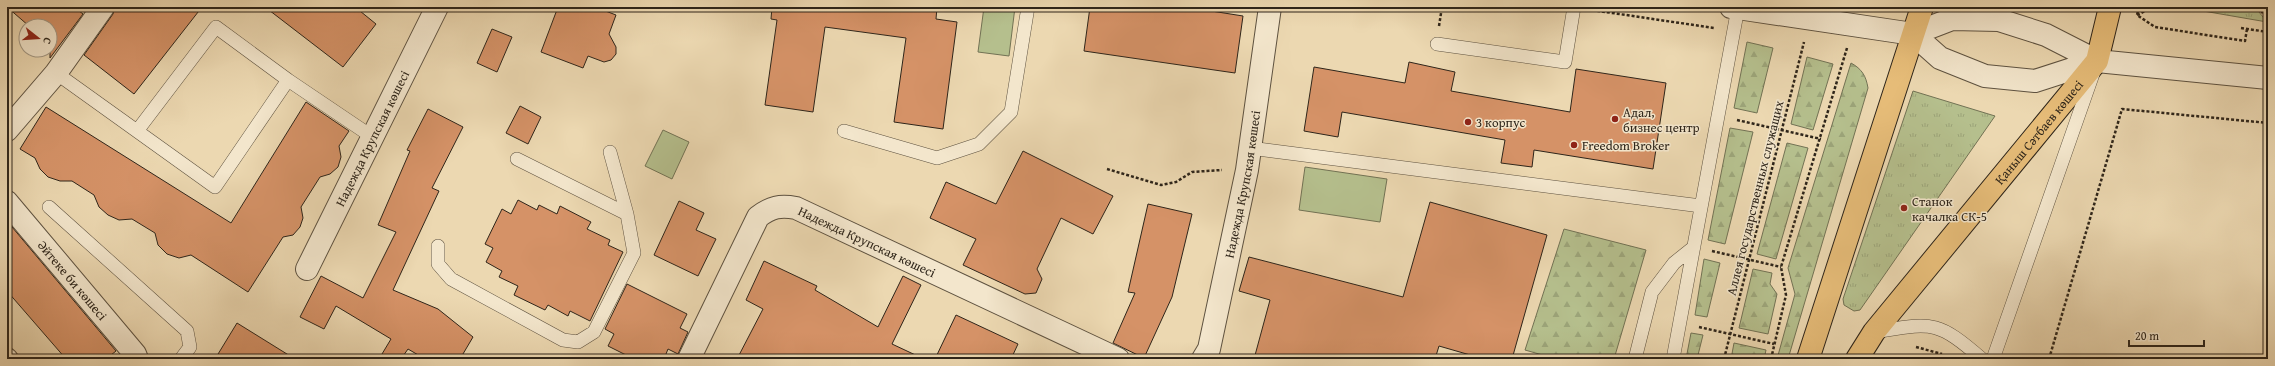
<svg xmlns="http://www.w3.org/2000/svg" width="2275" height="366" viewBox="0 0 2275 366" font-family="'Gentium Book Plus',serif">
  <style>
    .grass { fill: url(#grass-tufts); stroke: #727254 }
    .forest { fill: url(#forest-firs); stroke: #727254 }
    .park { fill: #b5bf8d; stroke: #727254 }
    .building { fill: #d59267; stroke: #2e251a }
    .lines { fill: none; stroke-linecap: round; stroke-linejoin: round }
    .service-casing { stroke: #5e5240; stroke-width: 14 }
    .pedestrian-casing { stroke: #5e5240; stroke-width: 22 }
    .minor-casing { stroke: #5e5240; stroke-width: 24 }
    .tertiary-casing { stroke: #5e5240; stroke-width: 24 }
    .primary-casing { stroke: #2e251a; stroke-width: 24 }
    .path { stroke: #2e251a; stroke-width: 2.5; stroke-dasharray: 3 2; stroke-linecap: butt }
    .service { stroke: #f3e6cc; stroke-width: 13 }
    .pedestrian { stroke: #f3e6cc; stroke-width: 20 }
    .minor { stroke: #f3e6cc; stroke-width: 22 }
    .tertiary { stroke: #f3e6cc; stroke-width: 22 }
    .primary { stroke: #e6bc78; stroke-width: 22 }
    .poi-dot { fill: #8f2418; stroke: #f3e6cc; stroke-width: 1.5 }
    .labels { text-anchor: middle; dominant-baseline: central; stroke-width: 3; stroke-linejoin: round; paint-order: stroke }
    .poi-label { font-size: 13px; fill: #2e251a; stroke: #f3e6cc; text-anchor: start }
    .street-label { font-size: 13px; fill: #2e251a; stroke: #f3e6cc }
  </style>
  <defs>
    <pattern id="grass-tufts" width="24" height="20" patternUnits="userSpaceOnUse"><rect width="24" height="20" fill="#b5bf8d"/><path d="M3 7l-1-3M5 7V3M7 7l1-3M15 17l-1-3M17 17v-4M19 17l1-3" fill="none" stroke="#9ca479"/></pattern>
    <pattern id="forest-firs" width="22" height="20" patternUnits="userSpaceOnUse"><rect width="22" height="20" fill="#b5bf8d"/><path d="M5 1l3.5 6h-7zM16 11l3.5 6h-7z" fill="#9ca479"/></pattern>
  </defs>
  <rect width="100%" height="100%" fill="#ecd8b1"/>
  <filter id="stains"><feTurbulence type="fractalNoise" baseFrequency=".005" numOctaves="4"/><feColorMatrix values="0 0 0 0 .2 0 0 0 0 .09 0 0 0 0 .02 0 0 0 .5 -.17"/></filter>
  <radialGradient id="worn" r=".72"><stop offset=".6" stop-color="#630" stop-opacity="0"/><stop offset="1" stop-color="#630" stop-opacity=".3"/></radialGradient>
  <path class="grass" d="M2180 7H2255L2267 22Z
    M1913 91 1995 116 1860 310 1854 311 1844 305 1843 299Z"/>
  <path class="forest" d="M1747 42 1773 48 1757 113 1734 108Z
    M1807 57 1833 64 1813 130 1791 124Z
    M1851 63C1862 69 1866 76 1868 88L1788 359H1777L1795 294 1788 268Z
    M1730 128 1753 132 1725 244 1708 240Z
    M1787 143 1808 148 1776 259 1757 254Z
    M1564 229 1646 250 1614 359H1545L1546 356 1525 350Z
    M1704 259 1720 263 1707 317 1695 315Z
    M1753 269 1772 273 1770 284 1777 294 1768 334 1739 328Z
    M1691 333 1703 335 1697 359H1686Z
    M1734 343 1766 350 1764 359H1731Z"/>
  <path class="park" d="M984 7H1015L1009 56 978 52Z
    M663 130 689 142 672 179 645 166Z
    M1305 167 1387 179 1380 222 1299 210Z"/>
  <path class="building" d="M7 7H74L83 14 50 58V26H29Z
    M115 7H202L134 94 84 55 113 14Z
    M265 7H359L360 11 376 24 343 67Z
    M558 7H595L616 15 609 34 616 47V54L611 60 604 62 588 56 583 68 541 52Z
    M772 7H937L936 19 957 22 943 129 894 122 906 38 825 27 813 112 765 105 777 20 771 19Z
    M1090 7H1186L1243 16 1235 73 1084 51Z
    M492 29 512 37 497 72 477 63Z
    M1409 62 1455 72 1451 91 1570 112 1576 69 1666 83 1653 169 1534 150 1532 167 1501 163 1505 140 1342 112 1338 137 1304 131 1314 67 1405 83Z
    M306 102 349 131 339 146 341 157 338 167 330 174 320 177 301 207 303 218 300 227 293 235 283 237 248 292 191 255 179 258 167 254 158 245 155 233 132 219 119 220 108 215 99 207 94 195 72 181H60L48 177 40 169 35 158 20 149 46 107 231 223Z
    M520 106 541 117 528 144 506 133Z
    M428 109 463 127 432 188 439 191 393 290 438 309 473 337 460 359H425L408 349 401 359H379L391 339 336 306 324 329 300 317 321 276 363 298 396 232 378 225 410 151 407 150Z
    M1023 151 1113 196 1093 234 1061 218 1037 269 1042 279 1036 293 1025 294 963 265 976 239 930 218 946 182 996 204Z
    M518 200 537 210 539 205 557 214 560 206 591 222 587 229 610 240 608 245 623 252 590 321 570 311 568 316 548 305 545 310 514 295 518 286 499 277 502 271 486 262 493 248 485 244 502 209 511 214Z
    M679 201 704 213 696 230 716 239 698 276 654 255Z
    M1430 202 1547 235 1512 359H1484L1439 346 1435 359H1254L1270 300 1239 291 1249 257 1403 297Z
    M1148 204 1192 214 1172 297 1144 358 1113 343 1135 293 1128 292Z
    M7 221 116 351 106 359H66L7 291Z
    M764 261 817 286 815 290 878 327 903 276 921 285 892 344 924 359H737L763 309 746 300Z
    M627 284 687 314 680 328 688 332 678 354 668 349 664 359H634L608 346 614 334 605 329Z
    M956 315 1018 344 1011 359H935Z
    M237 323 295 359H215Z"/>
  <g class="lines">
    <defs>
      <path id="service" d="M1437 44 1565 62 1574 7
        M56 73 215 187 288 80 216 27 137 131
        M288 80 371 136
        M844 131 937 158 979 144 1011 112 1028 7
        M1250 148 1701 206
        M517 159 627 214
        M49 207 187 331 190 347 181 359
        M438 246V264L451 279 563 340 578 342 594 332 634 253 627 214 610 152
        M1874 332C1932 323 1936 319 1982 359
        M1635 359 1652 292 1674 263 1694 247
        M1673 359 1738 8
        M1993 359 2093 74"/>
      <path id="pedestrian" d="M7 358 8 359"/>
      <g id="minor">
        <path d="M7 130 56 73 103 7"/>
        <path id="s1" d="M7 202 135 354 137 359"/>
        <path id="s2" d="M307 269 437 7"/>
        <path id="s3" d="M689 359 758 217C771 207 780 205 796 208L1118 359"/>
        <path id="s4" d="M1203 359 1209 349 1247 170 1270 7"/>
      </g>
      <path id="tertiary" d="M1731 7 1913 34
        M2097 61 2035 81 1985 76 1940 58 1913 34 1952 19 1999 20 2046 35 2097 61 2268 78"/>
      <g id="primary">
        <path d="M1808 359 1922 7"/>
        <path id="s5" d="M1857 359 1874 332 2097 61 2110 7"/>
      </g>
    </defs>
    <use href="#service" class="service-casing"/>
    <use href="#pedestrian" class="pedestrian-casing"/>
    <use href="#minor" class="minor-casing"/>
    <use href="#tertiary" class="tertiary-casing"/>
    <use href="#primary" class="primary-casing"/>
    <path class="path" d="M2139 7 2137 15 2155 27 2245 41 2247 29
      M2258 7 2268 20
      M1592 10 1714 28
      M2137 15 2153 7
      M1439 26 1442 7
      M2241 28 2268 32
      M1737 120 1821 139
      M1107 169 1161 185 1176 182 1192 172 1222 170
      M1712 251 1781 267
      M1699 327 1774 344
      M1916 347 1942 354
      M1724 359 1804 42
      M1771 359 1786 295 1781 267 1847 48
      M2049 359 2122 109 2268 123"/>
    <use href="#service" class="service"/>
    <use href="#pedestrian" class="pedestrian"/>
    <use href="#minor" class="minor"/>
    <use href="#tertiary" class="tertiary"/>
    <use href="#primary" class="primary"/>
  </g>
  <g class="poi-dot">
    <circle cx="1615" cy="119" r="4"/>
    <circle cx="1468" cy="122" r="4"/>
    <circle cx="1574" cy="145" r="4"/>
    <circle cx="1904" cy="208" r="4"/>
  </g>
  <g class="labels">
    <g class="poi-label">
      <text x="1623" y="112">Адал,<tspan x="1623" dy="15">бизнес центр</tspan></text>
      <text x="1476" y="122">3 корпус</text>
      <text x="1582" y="145">Freedom Broker</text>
      <text x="1912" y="201">Станок<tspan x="1912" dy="15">качалка СК-5</tspan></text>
    </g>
    <g class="street-label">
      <text stroke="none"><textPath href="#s5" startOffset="291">Қаныш Сәтбаев көшесі</textPath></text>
      <text stroke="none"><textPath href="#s2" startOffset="146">Надежда Крупская көшесі</textPath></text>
      <text stroke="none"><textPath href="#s4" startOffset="180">Надежда Крупская көшесі</textPath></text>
      <text transform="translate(1755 198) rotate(-76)">Аллея государственных служащих</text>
      <text stroke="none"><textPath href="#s3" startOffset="277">Надежда Крупская көшесі</textPath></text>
      <text stroke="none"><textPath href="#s1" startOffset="102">Әйтеке би көшесі</textPath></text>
    </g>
  </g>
  <rect width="2275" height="366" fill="none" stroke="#ecd8b1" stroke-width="24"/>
  <rect x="8" y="8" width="2259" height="350" fill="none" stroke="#2e251a" stroke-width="2"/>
  <rect x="12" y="12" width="2251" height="342" fill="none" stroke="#2e251a"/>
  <g transform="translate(38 38) rotate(107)"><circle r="19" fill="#f3e6cc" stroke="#a49985"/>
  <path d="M0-3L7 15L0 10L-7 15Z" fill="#8f2418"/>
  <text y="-6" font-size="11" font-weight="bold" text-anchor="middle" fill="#2e251a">С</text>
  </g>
  <path d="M2129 340v6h75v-6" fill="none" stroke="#2e251a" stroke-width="2"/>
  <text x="2135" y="340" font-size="12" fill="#2e251a" stroke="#f3e6cc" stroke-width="3" paint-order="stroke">20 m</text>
  <rect width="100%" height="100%" filter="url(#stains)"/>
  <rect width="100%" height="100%" fill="url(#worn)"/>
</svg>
